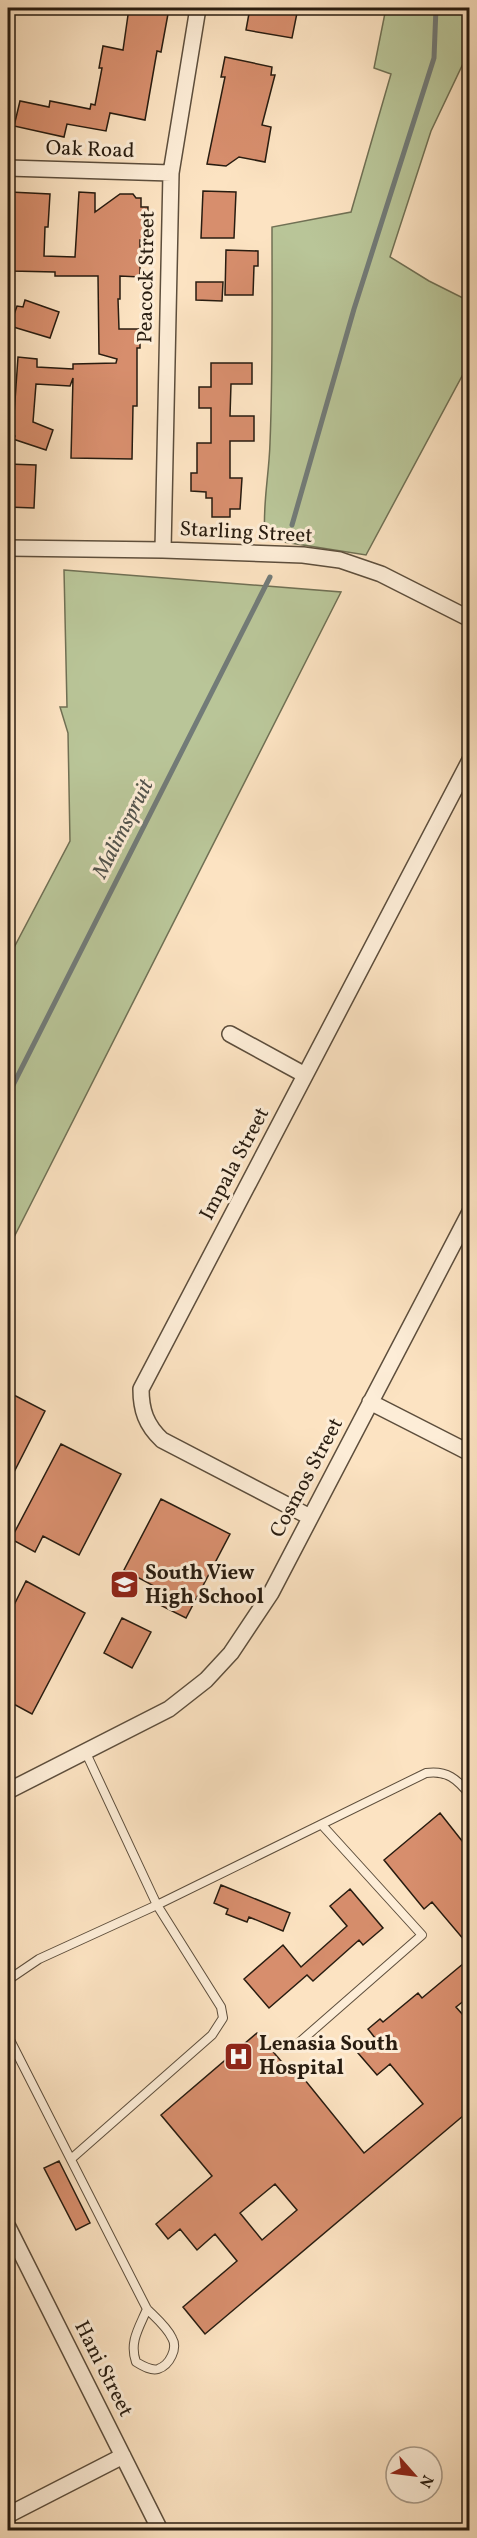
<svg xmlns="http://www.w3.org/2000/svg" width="477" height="2538" viewBox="0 0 477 2538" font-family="Vollkorn,serif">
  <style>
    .green { fill: #b9c598; stroke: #707054; stroke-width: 1.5 }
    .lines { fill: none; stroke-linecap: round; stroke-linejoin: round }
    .stream { stroke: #727b78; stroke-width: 5 }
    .building { fill: #d78e6d; stroke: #281c10; stroke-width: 1.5; fill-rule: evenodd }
    .lane-casing { stroke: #5d4e3c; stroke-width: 10 }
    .street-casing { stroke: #5d4e3c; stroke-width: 18 }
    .lane { stroke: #fdedd7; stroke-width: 8 }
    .street { stroke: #fdedd7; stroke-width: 15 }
    .labels { text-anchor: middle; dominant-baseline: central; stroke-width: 6; stroke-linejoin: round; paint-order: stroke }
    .street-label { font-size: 21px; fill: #281c10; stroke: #fdedd7 }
    .poi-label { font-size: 21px; font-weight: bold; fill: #281c10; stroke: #fdedd7; text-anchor: start }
    .water-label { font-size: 22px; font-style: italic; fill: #53544d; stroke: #fdedd7 }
  </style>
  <rect width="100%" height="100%" fill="#fce3c2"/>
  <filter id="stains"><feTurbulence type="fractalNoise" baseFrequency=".00333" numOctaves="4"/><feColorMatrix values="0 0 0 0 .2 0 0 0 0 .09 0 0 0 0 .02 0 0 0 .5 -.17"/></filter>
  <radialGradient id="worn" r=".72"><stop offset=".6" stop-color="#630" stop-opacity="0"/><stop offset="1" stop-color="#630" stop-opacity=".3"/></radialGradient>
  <path class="green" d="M386 8H469V51L431 131 390 257 429 281 469 301V363L366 555 265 539C262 506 269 477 270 443 273 371 272 299 272 227L351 212 391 74 374 68Z
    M64 570 341 592 8 1249V959L70 841 68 733 60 707H67Z"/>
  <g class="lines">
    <path class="stream" d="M292 525 354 309 434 58 436 8
      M8 1095 270 577"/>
  </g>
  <path class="building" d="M129 8H164L163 13 168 14 161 52 157 51 145 120 110 113 106 131 67 124 64 137 14 126 20 101 49 107 50 101 90 109 91 104 95 105 102 68H99L103 46 123 50Z
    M250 8H298L292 38 246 30Z
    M225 57 272 67 271 75H275L262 125 271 127 265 162 239 157 226 166 207 164 225 77H221Z
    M203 191 236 192 234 238H201Z
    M10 192 50 194 48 227H45L44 256 75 257 79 192 95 193V212L120 194H133L136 198H141V207H148L147 240H140V277L120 276V299H118L119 329H140V348H137V406H133L132 459 71 458 73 378 70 386 36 384 33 422 53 430 46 450 13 439 15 436 8 433V413L14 415 18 357 37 359V367L73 369V364L116 363 117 359 99 354 98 276H55V272L11 271 12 233H8Z
    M226 250 258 251V266H254L253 295H225Z
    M196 282H223L222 301 196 300Z
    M25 300 59 312 50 338 10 326 17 306 23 307Z
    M211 363H252V384H231L230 416H254V441H230V478H242L240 509H230V517H212V498H206V492L191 491V473H197V443H211V408H199V387H211Z
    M8 464 36 465 34 508 8 507Z
    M8 1392 45 1411 8 1484Z
    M61 1444 121 1474 79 1555 43 1536 35 1552 11 1539Z
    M161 1499 230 1534 186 1618 160 1605 167 1593 124 1570Z
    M26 1581 85 1613 32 1714 8 1701V1617Z
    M122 1618 151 1632 132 1668 104 1653Z
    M440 1813 470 1851V1947L432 1902 424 1909 384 1860Z
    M221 1885 290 1913 283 1931 249 1917 247 1922 226 1914 228 1909 214 1903Z
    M350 1889 383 1928 363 1945 359 1940 313 1981 307 1975 269 2008 244 1979 283 1945 301 1967 347 1926 330 1906Z
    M470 1958V1996L456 2007 470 2023V2110L205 2334 183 2307 237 2261 215 2234 197 2250 180 2229 168 2239 156 2224 212 2176 161 2115 257 2033 287 2068 292 2064 364 2153 423 2104 390 2064 377 2075 358 2053 375 2038 368 2029 380 2019 383 2022 418 1993 422 1998ZM275 2184 297 2210 262 2240 240 2213Z
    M59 2161 90 2223 76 2230 44 2168Z"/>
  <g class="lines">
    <defs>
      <path id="lane" d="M8 1980 39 1959 157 1905 426 1773C447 1770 457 1779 470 1795
        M8 2036 147 2309C156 2318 167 2327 172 2338 178 2348 170 2365 158 2369 151 2371 143 2366 136 2362 129 2342 139 2328 147 2309
        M294 2047 422 1935 322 1825
        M71 2159 212 2035 223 2018 221 2007 157 1905 86 1753"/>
      <path id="street" d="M8 168 171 173
        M8 548 163 550 303 555 340 560 381 574 470 619
        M163 550 171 173 198 8
        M230 1034 305 1075
        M370 1402 470 1453
        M310 1517 162 1440C146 1425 141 1410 141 1389L470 760
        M8 1791 169 1709 206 1680 231 1653 271 1593 470 1212
        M8 2227 160 2530
        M8 2515 123 2456"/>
    </defs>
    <use href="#lane" class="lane-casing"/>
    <use href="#street" class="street-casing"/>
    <use href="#lane" class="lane"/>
    <use href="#street" class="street"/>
  </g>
  <defs>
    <symbol id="school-square" viewBox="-11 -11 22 22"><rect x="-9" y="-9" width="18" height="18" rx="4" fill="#8f2418" stroke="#fdedd7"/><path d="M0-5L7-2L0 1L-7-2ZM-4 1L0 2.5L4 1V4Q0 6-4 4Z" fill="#fff"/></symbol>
    <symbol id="hospital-square" viewBox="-11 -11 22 22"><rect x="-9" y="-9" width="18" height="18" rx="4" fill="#8f2418" stroke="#fdedd7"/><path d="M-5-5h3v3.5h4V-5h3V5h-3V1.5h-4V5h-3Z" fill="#fff"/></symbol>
  </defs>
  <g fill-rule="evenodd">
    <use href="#school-square" x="108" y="1568" width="33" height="33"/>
    <use href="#hospital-square" x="222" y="2040" width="33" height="33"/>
  </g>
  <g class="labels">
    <g class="street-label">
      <text transform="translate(90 150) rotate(2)">Oak Road</text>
      <text transform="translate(147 277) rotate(-89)">Peacock Street</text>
      <text transform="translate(246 533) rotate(3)">Starling Street</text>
      <text transform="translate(235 1164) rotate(-62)">Impala Street</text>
      <text transform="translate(307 1478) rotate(-62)">Cosmos Street</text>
      <text transform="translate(103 2369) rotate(63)">Hani Street</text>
    </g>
    <g class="poi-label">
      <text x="145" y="1573">South View<tspan x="145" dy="24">High School</tspan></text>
      <text x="259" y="2044">Lenasia South<tspan x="259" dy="24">Hospital</tspan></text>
    </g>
    <g class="water-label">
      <text transform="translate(124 829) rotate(-63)">Malimspruit</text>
    </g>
  </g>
  <rect width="477" height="2538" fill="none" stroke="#fce3c2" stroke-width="30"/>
  <rect x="9" y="9" width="459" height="2520" fill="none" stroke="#281c10" stroke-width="3"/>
  <rect x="15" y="15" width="447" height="2508" fill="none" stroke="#281c10" stroke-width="1.5"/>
  <g transform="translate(414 2475) rotate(118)"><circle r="28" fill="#fdedd7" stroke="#a89987" stroke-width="1.5"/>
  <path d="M0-4.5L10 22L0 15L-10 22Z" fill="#8f2418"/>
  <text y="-9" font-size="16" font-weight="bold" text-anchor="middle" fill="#281c10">N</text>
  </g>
  <rect width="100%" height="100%" filter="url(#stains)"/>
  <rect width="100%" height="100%" fill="url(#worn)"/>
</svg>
